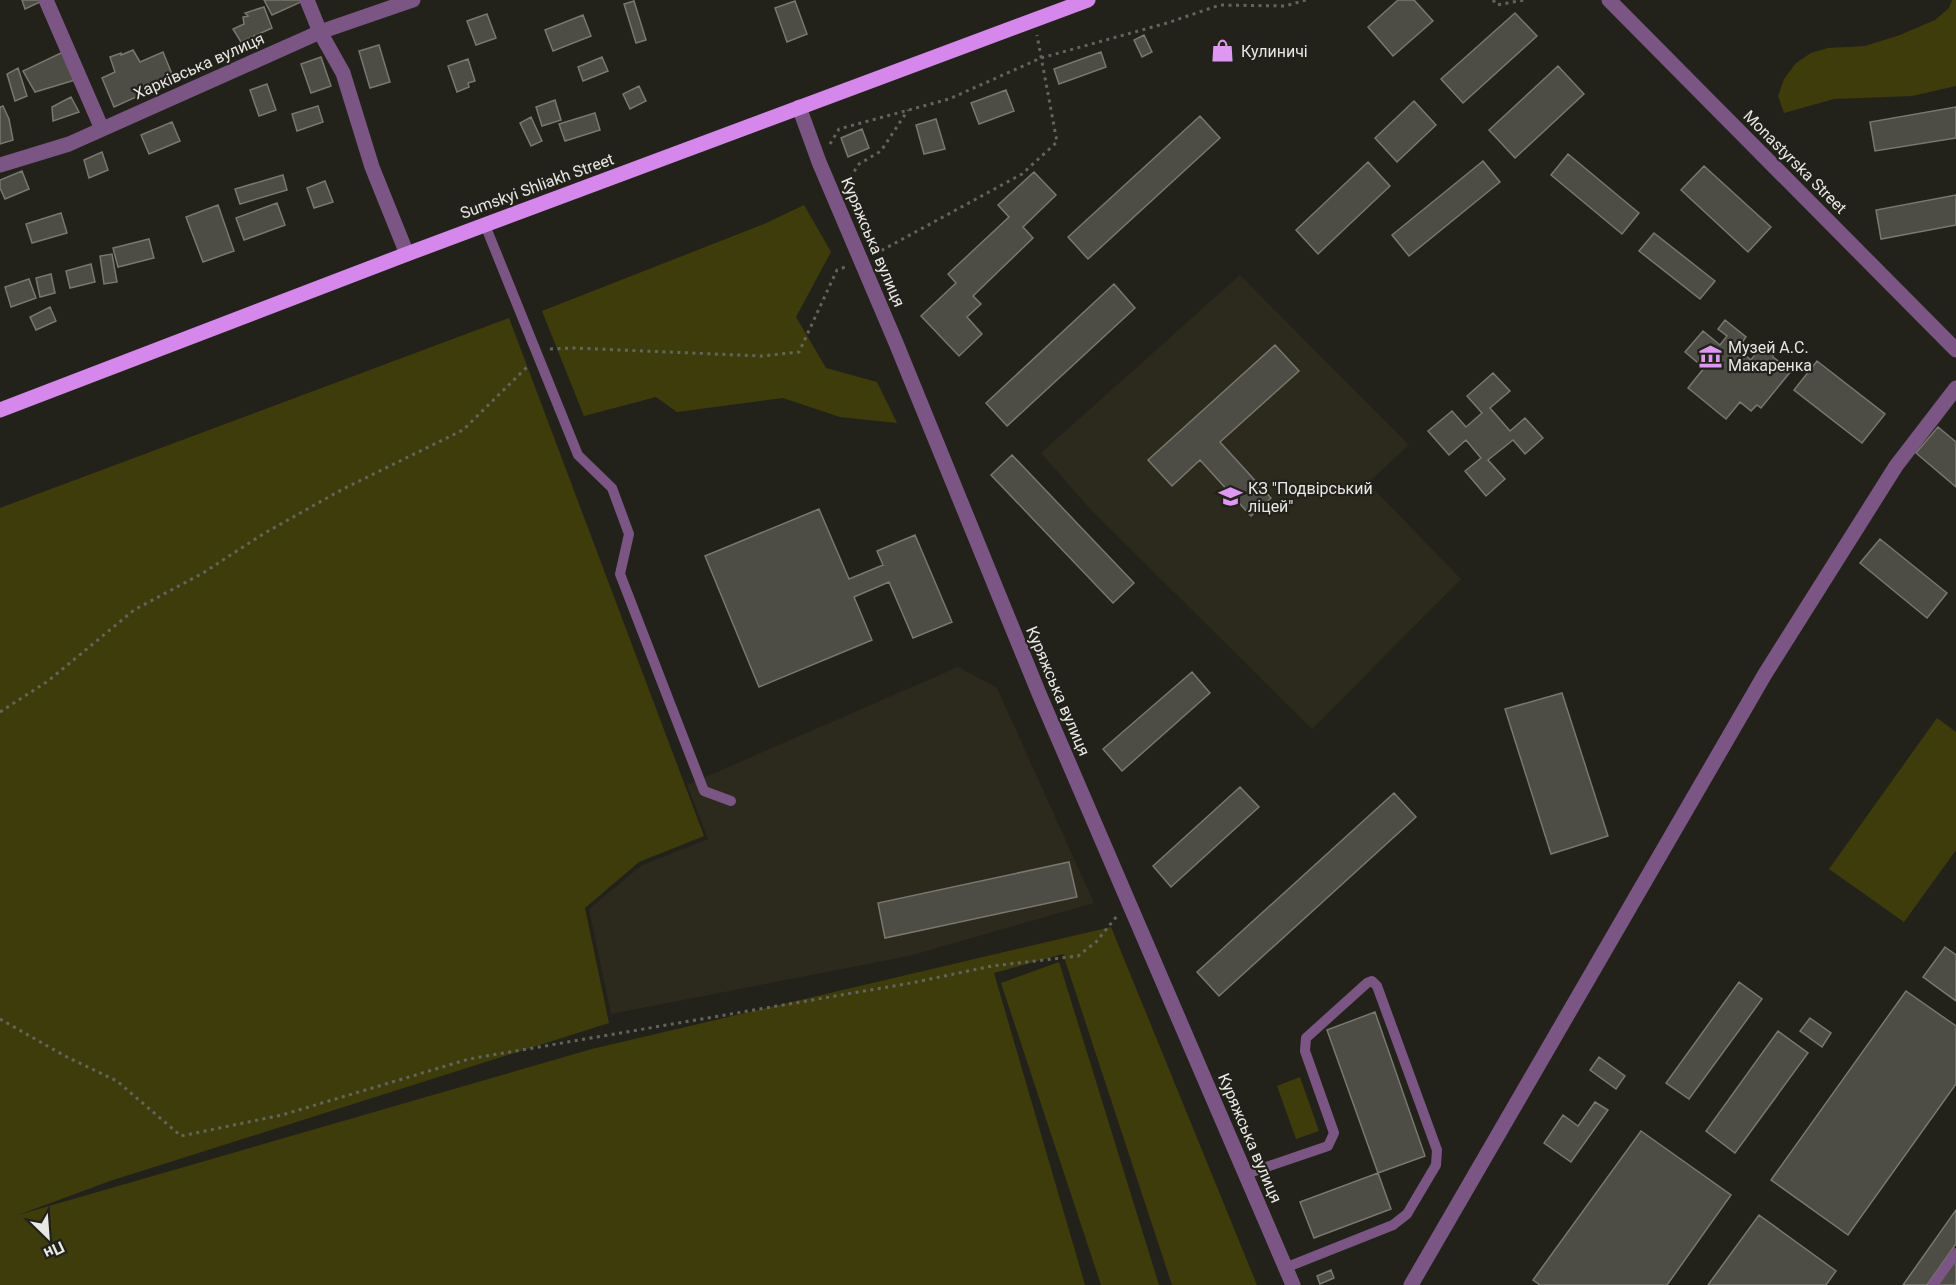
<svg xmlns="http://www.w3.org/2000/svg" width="1956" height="1285" viewBox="0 0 1956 1285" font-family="Roboto,sans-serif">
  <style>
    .built { fill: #2b2a1d }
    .green { fill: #3f3c0c }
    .building { fill: #4d4c45; stroke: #78786f; stroke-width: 1.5 }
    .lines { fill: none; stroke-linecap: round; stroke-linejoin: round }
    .path { stroke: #64645d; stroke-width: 3; stroke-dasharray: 3 4.5; stroke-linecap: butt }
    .service { stroke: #7b5685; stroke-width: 10 }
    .minor { stroke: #7b5685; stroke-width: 15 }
    .primary { stroke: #d587eb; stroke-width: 15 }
    .labels { text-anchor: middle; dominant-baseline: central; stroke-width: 4.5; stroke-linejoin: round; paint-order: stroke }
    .poi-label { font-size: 16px; fill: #e8e8e3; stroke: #22221b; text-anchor: start }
    .street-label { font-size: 16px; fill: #e8e8e3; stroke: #22221b }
  </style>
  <rect width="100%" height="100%" fill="#22221b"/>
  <path class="built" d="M1240 275 1409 445 1368 483 1461 579 1312 729 1092 511 1041 453Z
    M958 667 997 688 1094 903 909 956 611 1014 589 909 642 865 708 839 687 785Z"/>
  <path class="green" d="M1952 0H1956V86L1912 96 1834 99 1784 113 1778 96 1784 79 1796 63 1811 53 1828 48 1865 46 1900 35 1935 20 1949 8Z
    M804 205 831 252 796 317 826 368 877 382 897 423 840 417 783 398 677 412 656 397 584 416 542 311 764 224Z
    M509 318 704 836 639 862 585 908 609 1023 110 1181 18 1215 592 1049 1111 927 1257 1285H1172L1063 954 994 973 1085 1285H0V508Z
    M1937 718 1956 732V850L1904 922 1829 869Z
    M1059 962 1159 1285H1101L1001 983Z
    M1300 1077 1319 1131 1296 1139 1277 1086Z"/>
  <path class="building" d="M22 0H44L25 9Z
    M264 0H300L301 2 272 15Z
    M1398 0H1414L1433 21 1393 56 1368 27Z
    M634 1 646 40 636 43 624 4Z
    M795 1 807 34 787 42 775 8Z
    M264 7 272 28 241 42 233 29 244 24 243 17 248 16 245 13Z
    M1515 13 1537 36 1463 103 1441 79Z
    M487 14 496 38 476 45 467 21Z
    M583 15 591 36 553 51 545 30Z
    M1144 35 1152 52 1142 57 1134 40Z
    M1228 42 1233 52 1217 60 1212 50Z
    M379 45 390 82 370 88 359 51Z
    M133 50 140 62 163 52 172 74 140 88 143 94 114 107 102 78 115 72 110 57 121 53V55Z
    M63 52 75 80 35 92 23 71Z
    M1101 52 1106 67 1059 84 1054 69Z
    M321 57 331 86 311 93 301 64Z
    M602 57 608 71 583 81 578 67Z
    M468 59 475 81 468 83 469 87 457 92 448 66Z
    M1558 66 1584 94 1515 158 1489 130Z
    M18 68 27 96 15 101 7 74Z
    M267 84 276 110 259 116 250 90Z
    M639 86 646 101 630 109 623 94Z
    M1006 90 1014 111 979 124 971 103Z
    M71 97 79 112 53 121 52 107Z
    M555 100 561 120 542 126 536 107Z
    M1414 101 1436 125 1397 162 1375 138Z
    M3 106 9 119 13 140 0 144V107Z
    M318 106 323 122 297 131 292 114Z
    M1956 107V138L1875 151 1870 122Z
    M595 113 600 130 565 141 559 124Z
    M1200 116 1220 138 1088 259 1068 237Z
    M531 117 542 141 531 146 520 123Z
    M936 119 945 149 924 154 916 125Z
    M172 122 180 141 149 154 141 135Z
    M862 129 869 148 848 157 841 138Z
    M102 152 108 170 89 178 84 160Z
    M1568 154 1639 213 1622 234 1551 175Z
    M1483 161 1500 182 1409 256 1392 235Z
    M1368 162 1390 186 1318 254 1296 230Z
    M1704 166 1771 227 1748 252 1681 190Z
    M22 171 29 189 5 199 0 188V180Z
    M1034 172 1056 195 1023 227 1033 238 973 296 981 304 967 317 982 334 959 356 921 316 956 283 948 274 1009 217 998 205Z
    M283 175 287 190 240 204 235 189Z
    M325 181 333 202 314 208 307 188Z
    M1956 195V225L1881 239 1876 210Z
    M277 203 285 225 244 240 236 218Z
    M218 205 234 251 203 262 186 217Z
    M61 213 67 233 32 243 26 224Z
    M1654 233 1715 281 1700 299 1639 251Z
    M149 239 154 258 118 267 113 248Z
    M112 254 117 282 104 284 100 256Z
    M91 264 95 282 70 288 66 271Z
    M51 274 55 293 40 297 36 278Z
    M29 279 36 298 11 307 5 287Z
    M1114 284 1135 308 1007 426 986 403Z
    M50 307 56 321 36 330 30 317Z
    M1725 320 1746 337 1741 344 1749 350 1745 355 1751 360 1763 344 1773 351V357L1791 371 1761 408 1757 405 1751 411 1740 402 1726 419 1688 388 1704 368 1685 352 1703 331 1720 345 1727 336 1718 329Z
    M1275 345 1299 371 1220 442 1271 498 1251 516 1200 460 1172 486 1148 460Z
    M1817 361 1885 414 1862 443 1794 390Z
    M1493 373 1510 391 1490 408 1510 431 1525 418 1543 438 1525 454 1513 440 1488 460 1505 479 1486 496 1465 471 1481 458 1466 440 1449 455 1428 431 1452 411 1466 427 1482 413 1467 396Z
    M1938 427 1956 442V487L1916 453Z
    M1012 455 1134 583 1113 603 991 475Z
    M819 509 849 579 883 565 877 551 915 535 952 622 913 638 889 582 854 597 872 640 759 687 705 556Z
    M1880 539 1947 593 1927 618 1860 563Z
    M1192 672 1210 693 1122 771 1103 749Z
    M1562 693 1608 836 1551 854 1505 709Z
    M1240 787 1259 807 1171 887 1153 866Z
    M1394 793 1416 817 1219 996 1197 972Z
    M1069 862 1077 897 885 938 878 903Z
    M1945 947 1956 955V1001L1923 977Z
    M1739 982 1762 999 1689 1099 1666 1083Z
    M1906 991 1956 1026V1084L1848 1235 1771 1180Z
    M1375 1012 1425 1156 1378 1173 1327 1030Z
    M1810 1018 1831 1033 1822 1047 1800 1031Z
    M1778 1031 1808 1053 1735 1153 1706 1131Z
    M1599 1057 1625 1076 1616 1089 1590 1070Z
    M1595 1102 1608 1110 1571 1162 1544 1143 1563 1115 1578 1126Z
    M1641 1131 1731 1195 1667 1285H1540L1533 1280Z
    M1378 1173 1391 1209 1314 1238 1300 1202Z
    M1956 1210V1244L1927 1285H1903Z
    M1759 1215 1836 1271 1826 1285H1708Z
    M1956 1254V1285H1933Z
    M1331 1270 1334 1278 1320 1284 1317 1276Z"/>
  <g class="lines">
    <path class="path" d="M1493 0 1497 5 1524 0
      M830 144 839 129 949 99 1041 58 1167 23 1220 5 1285 6 1306 0
      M846 184 859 164 881 151 908 110
      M875 254 1022 174 1057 142 1037 35
      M550 349 573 348 762 356 799 352 837 270 848 266
      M0 712 48 681 134 610 203 573 263 534 343 489 463 430 527 367
      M0 1019 65 1056 117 1081 181 1136 282 1115 469 1059 911 983 992 966 1078 956 1096 942 1117 916"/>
    <path class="service" d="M485 225 578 455 612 488 629 534 620 574 704 791 731 801
      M1246 1174 1328 1146 1334 1133 1305 1051 1306 1038 1367 983 1372 981 1377 986 1437 1150 1436 1165 1407 1214 1393 1225 1285 1268
      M1933 1285 1956 1253"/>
    <path class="minor" d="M46 0 102 129
      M307 0 320 32 343 73 372 167 407 254
      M1609 0 1956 350
      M799 107 819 162 896 343 1040 696 1293 1285
      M0 165 69 144 320 32 413 0
      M1411 1285 1765 674 1896 466 1956 388"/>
    <path class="primary" d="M0 410 407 254 1088 0"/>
  </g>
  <defs>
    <symbol id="shop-bare" viewBox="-9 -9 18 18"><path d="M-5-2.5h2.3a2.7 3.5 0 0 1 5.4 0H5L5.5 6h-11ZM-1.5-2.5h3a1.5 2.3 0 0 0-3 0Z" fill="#de98f2" stroke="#22221b" stroke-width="2.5" paint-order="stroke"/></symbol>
    <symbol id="museum-bare" viewBox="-9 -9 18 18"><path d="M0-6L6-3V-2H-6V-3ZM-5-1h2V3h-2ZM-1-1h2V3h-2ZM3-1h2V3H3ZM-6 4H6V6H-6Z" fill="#de98f2" stroke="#22221b" stroke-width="2.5" paint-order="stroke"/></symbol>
    <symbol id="school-bare" viewBox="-9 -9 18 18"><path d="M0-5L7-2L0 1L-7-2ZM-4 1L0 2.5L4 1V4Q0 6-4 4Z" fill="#de98f2" stroke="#22221b" stroke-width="2.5" paint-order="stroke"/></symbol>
  </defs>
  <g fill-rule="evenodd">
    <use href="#shop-bare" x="1206" y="34" width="33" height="33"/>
    <use href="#museum-bare" x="1694" y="340" width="33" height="33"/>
    <use href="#school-bare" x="1214" y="480" width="33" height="33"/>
  </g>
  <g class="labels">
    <g class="poi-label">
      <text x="1241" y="51">Кулиничі</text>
      <text x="1728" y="347">Музей А.С.<tspan x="1728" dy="18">Макаренка</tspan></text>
      <text x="1248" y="488">КЗ "Подвірський<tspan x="1248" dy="18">ліцей"</tspan></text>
    </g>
    <g class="street-label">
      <text transform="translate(199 66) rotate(-24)">Харківська вулиця</text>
      <text transform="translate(1795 162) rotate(45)">Monastyrska Street</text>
      <text transform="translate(537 186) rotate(-20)">Sumskyi Shliakh Street</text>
      <text transform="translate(873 242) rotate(67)">Куряжська вулиця</text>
      <text transform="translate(1058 691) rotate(67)">Куряжська вулиця</text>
      <text transform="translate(1250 1138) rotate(67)">Куряжська вулиця</text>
    </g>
  </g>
  <g transform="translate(48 1237) rotate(155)" stroke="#22221b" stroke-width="4.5" paint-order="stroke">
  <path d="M0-4.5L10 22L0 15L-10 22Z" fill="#e8e8e3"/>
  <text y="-9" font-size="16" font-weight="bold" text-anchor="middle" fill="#e8e8e3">Пн</text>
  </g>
</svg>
